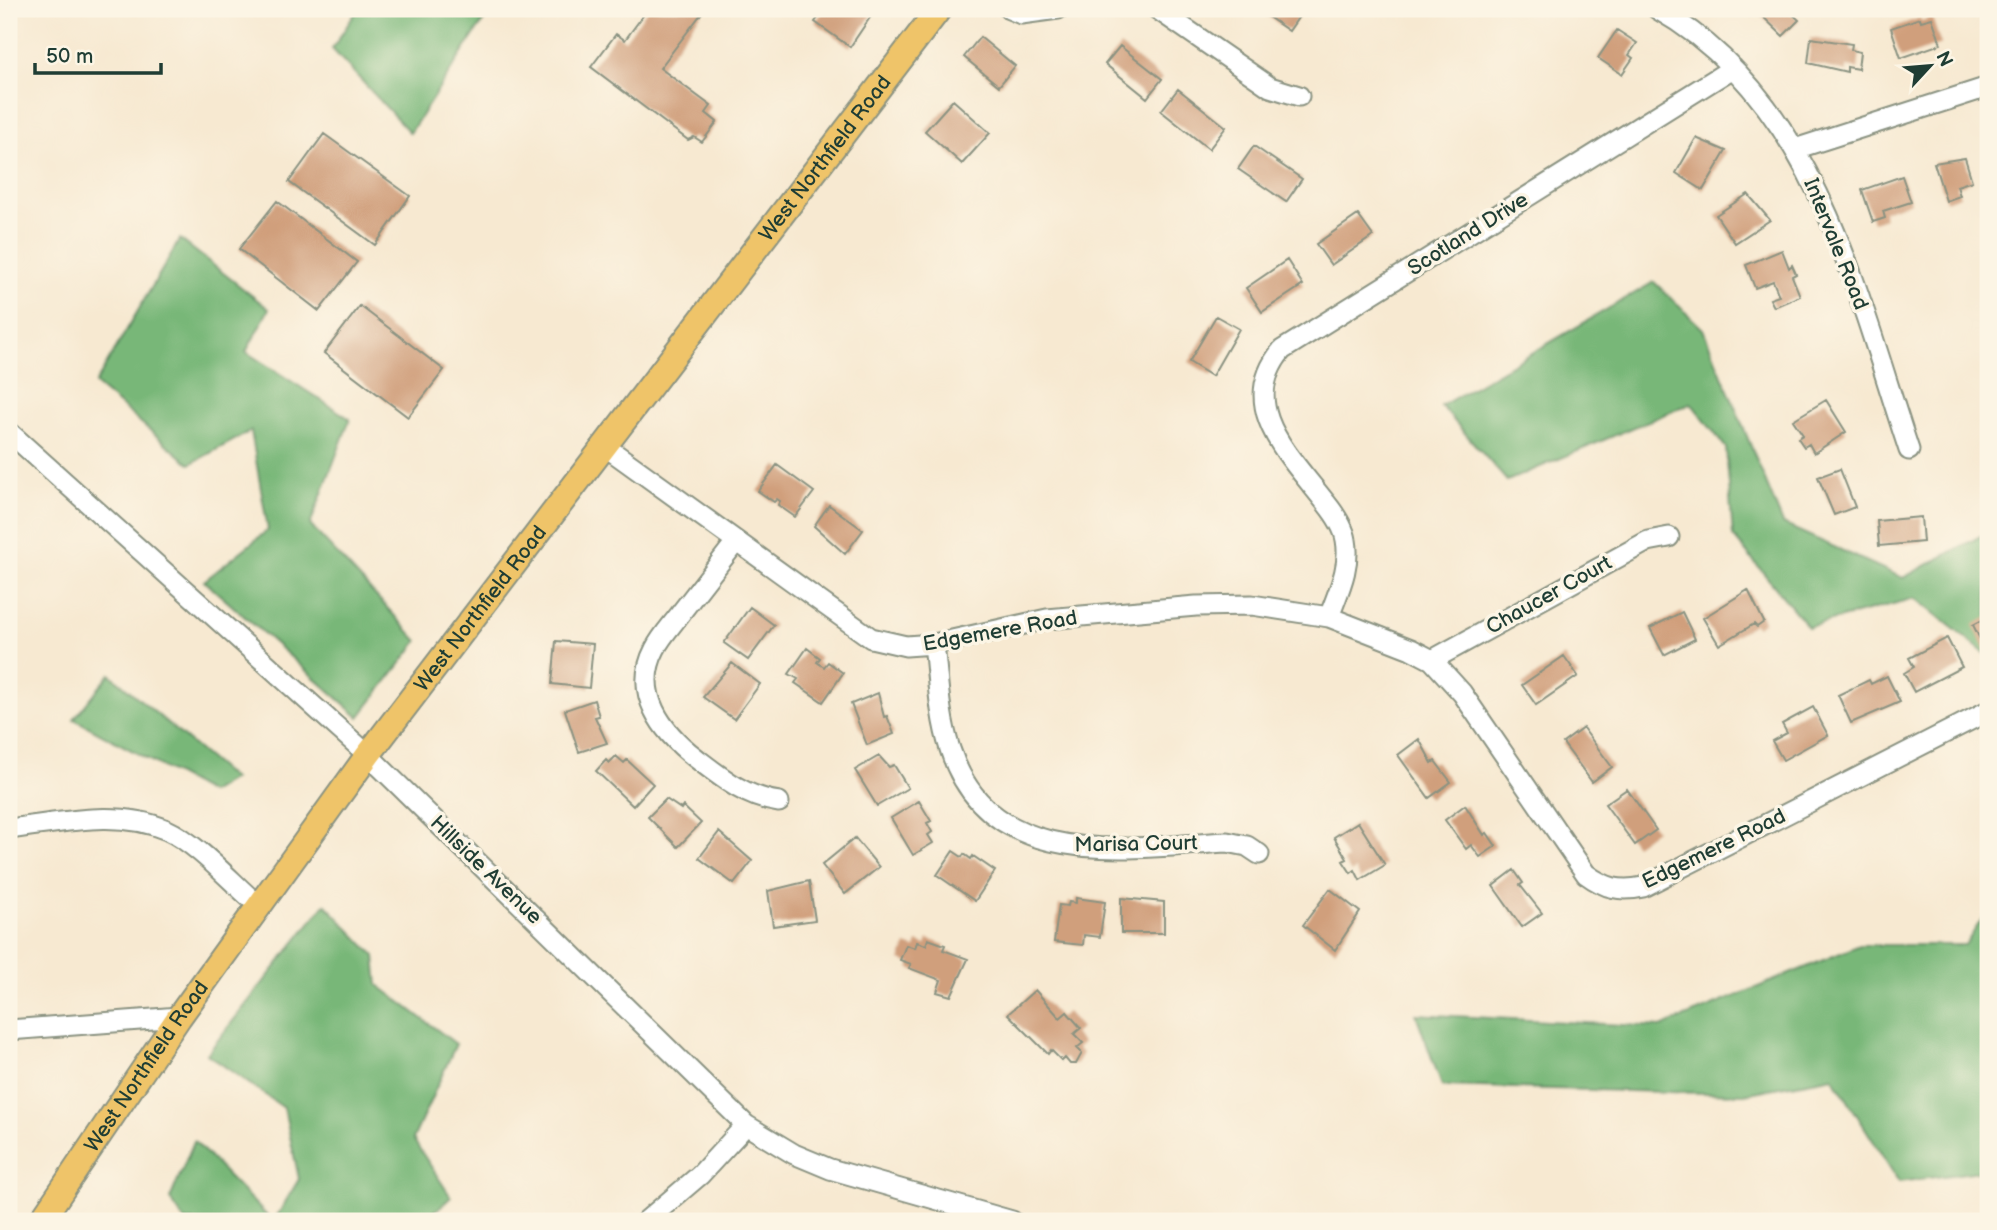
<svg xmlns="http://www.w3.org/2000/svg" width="1997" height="1230" viewBox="0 0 1997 1230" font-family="'Balsamiq Sans',sans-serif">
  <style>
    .forest { fill: #78b778; stroke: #4c7a56; stroke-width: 2 }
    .building { fill: #d09f7b }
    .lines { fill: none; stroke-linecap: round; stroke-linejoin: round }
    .minor-casing { stroke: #8b9382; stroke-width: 23 }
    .major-casing { stroke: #8b9382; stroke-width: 28 }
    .minor { stroke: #fff; stroke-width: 19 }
    .major { stroke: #efc469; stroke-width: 24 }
    .labels { text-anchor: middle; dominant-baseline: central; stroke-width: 7; stroke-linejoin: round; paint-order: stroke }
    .street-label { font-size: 21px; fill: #1f3d34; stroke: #fcf5e5 }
  </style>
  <rect width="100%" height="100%" fill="#fcf5e5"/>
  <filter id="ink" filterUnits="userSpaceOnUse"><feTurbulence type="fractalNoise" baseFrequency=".0143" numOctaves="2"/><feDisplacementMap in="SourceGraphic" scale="14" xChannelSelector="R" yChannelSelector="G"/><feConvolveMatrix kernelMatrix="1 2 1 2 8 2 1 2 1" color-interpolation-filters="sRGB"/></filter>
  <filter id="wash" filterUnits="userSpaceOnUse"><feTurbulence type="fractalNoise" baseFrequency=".00686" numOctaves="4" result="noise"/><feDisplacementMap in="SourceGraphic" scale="28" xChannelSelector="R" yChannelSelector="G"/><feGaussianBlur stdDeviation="1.57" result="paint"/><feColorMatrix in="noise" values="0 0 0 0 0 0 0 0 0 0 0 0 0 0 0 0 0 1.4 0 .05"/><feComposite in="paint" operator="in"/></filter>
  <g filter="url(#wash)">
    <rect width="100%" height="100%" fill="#f7e9d1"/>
    <path class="forest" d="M358 9H491L410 133 332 49Z
      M180 239 269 309 246 352 350 419 310 525 418 641 359 717 204 581 268 530 251 431 190 464 95 384Z
      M1654 282 1703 329 1783 524 1903 578 1988 532V656L1915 598 1808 627 1733 536 1726 448 1691 403 1507 481 1441 406Z
      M110 674 233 779 210 793 74 719Z
      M325 904 375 956 378 985 456 1044 413 1139 451 1197 424 1221H274L299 1179 284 1108 207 1054Z
      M1988 910V1170L1899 1182 1833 1077 1744 1094 1442 1086 1416 1014 1661 1027 1860 945H1965Z
      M194 1141 272 1221H185L170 1199Z"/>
    <g id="blocks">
      <path class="building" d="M648 9 704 10 660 68 711 106 706 113 717 122 702 142 694 137 688 140 591 67 616 34 625 40Z
        M825 9H861L871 16 850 47 815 22Z
        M1257 9H1304L1289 31Z
        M1755 9H1787L1799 20 1783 36Z
        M1920 18 1921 21 1932 18 1941 44 1901 58 1891 28Z
        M1617 30 1637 43 1629 55 1633 58 1622 74 1598 58Z
        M980 37 1015 66 999 86 964 57Z
        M1811 38 1852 44 1851 50 1860 52 1858 69 1847 67V72L1808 63Z
        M1120 46 1162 79 1147 98 1105 64Z
        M1178 89 1226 127 1209 149 1161 111Z
        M953 100 990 133 962 164 925 131Z
        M324 134 410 196 375 245 289 182Z
        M1696 138 1726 151 1703 190 1676 173Z
        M1254 146 1302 179 1286 202 1238 169Z
        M1965 158 1972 181 1957 186 1960 196 1946 201 1934 163Z
        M1902 176 1911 202 1883 211 1885 218 1873 222 1862 190Z
        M1748 194 1770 220 1735 243 1716 215Z
        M277 201 357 262 319 311 239 249Z
        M1358 215 1373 236 1331 265 1316 244Z
        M1782 250 1789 268 1792 265 1796 274 1792 276 1800 296 1774 307 1770 299 1779 296 1773 281 1755 288 1746 265Z
        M1287 260 1303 285 1262 312 1246 288Z
        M360 306 444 370 408 417 324 353Z
        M1216 316 1239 329 1212 376 1189 362Z
        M1826 400 1846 432 1814 453 1809 444 1804 447 1798 438 1803 435 1793 420Z
        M777 465 814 492 795 517 778 505 780 501 777 499 774 502 758 491Z
        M1840 469 1855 507 1834 515 1818 477Z
        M829 505 863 530 845 554 814 526Z
        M1921 517 1923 542 1879 546 1877 521Z
        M1748 590 1764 622 1757 627 1754 624 1719 645 1703 618Z
        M750 607 774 625 748 660 724 643Z
        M1682 612 1695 639 1664 655 1650 628Z
        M1988 617V655L1973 625Z
        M1947 638 1962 667 1914 692 1904 673 1914 667 1909 658Z
        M556 641 593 644 589 688 552 684Z
        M807 648 820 658 817 662 824 667 828 662 843 673 823 702 795 683 798 679 789 674Z
        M1564 656 1578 676 1536 705 1522 685Z
        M732 663 760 684 734 719 703 697Z
        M1887 676 1900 702 1851 723 1838 695 1869 680 1871 684Z
        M878 693 884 717 887 716 894 734 867 745 851 704Z
        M594 700 599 716 595 717 607 743 579 752 565 710Z
        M1813 707 1828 735 1783 760 1772 741 1787 733 1782 724Z
        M1583 728 1612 767 1592 782 1563 743Z
        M1419 739 1432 763 1435 761 1451 782 1429 798 1398 755Z
        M616 756 624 763 627 760 653 784 633 806 596 771 606 760 609 763Z
        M879 756 889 767 894 765 908 788 877 806 855 770Z
        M1627 789 1656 830 1635 845 1605 804Z
        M666 799 681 809 683 806 701 823 678 847 648 817Z
        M919 801 931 821 927 823 932 832 928 835 933 843 913 855 891 818Z
        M1465 805 1484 835 1487 833 1496 846 1480 857 1471 845 1466 849 1445 820Z
        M1358 822 1385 865 1360 880 1355 870 1351 873 1343 861 1347 859 1334 837Z
        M719 832 752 861 734 884 699 858Z
        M855 838 879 867 845 894 822 865Z
        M953 851 962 857 964 854 971 859 973 856 995 871 975 901 937 875Z
        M1514 870 1523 883 1520 885 1542 913 1522 927 1493 886Z
        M809 881 815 920 773 926 768 891Z
        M1330 889 1360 912 1335 950 1303 925Z
        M1076 898 1105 902 1100 937 1084 935 1083 945 1054 942 1059 905 1068 906 1069 902 1076 903Z
        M1121 898 1164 902V933H1121Z
        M928 939 945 945 943 950 968 959 951 996 937 992 941 980 909 968 911 964 900 960 906 945 915 948 917 942 926 945Z
        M1035 990 1060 1018 1067 1012 1081 1028 1074 1034 1083 1043 1077 1048 1082 1053 1076 1064H1070L1065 1058 1062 1061 1051 1050 1048 1054 1008 1014Z"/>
    </g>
  </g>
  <g filter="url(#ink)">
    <use href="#blocks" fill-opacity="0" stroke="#8b9382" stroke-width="2"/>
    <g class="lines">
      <defs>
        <path id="minor" d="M1009 9 1021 14 1058 9
          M1157 9 1270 87 1299 96
          M1657 9C1815 98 1856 291 1909 450
          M1795 149 1988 87
          M9 432 368 755 746 1125 794 1154 830 1169 1012 1221
          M606 447 871 638 906 646 934 644 1047 619 1196 606 1252 605 1329 617 1411 649 1432 660 1462 693 1586 874C1605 888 1620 892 1643 887L1988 711
          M735 543C718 565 700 588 683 610 674 623 662 635 655 649 632 693 662 732 696 758 722 778 745 797 779 802
          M1329 617C1338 592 1351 567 1346 540 1344 527 1334 513 1326 503 1291 457 1235 407 1282 350L1733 68
          M934 644C938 679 939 716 950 749 990 873 1128 848 1227 842L1247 846 1259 854
          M1432 660 1648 541 1669 537
          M9 829C61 823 117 808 167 830 198 844 232 883 258 905
          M9 1030 179 1017
          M646 1221 700 1175 746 1125"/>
        <g id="major">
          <path id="s1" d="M41 1221 179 1017 368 755 939 9"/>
        </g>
      </defs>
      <use href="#minor" class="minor-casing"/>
      <use href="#major" class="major-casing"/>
      <use href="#minor" class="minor"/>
      <use href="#major" class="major"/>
    </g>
  </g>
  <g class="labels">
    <g class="street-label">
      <text stroke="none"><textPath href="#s1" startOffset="1321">West Northfield Road</textPath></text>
      <text transform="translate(1468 234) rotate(-32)">Scotland Drive</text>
      <text transform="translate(1836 244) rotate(68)">Intervale Road</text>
      <text transform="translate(1549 595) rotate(-29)">Chaucer Court</text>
      <text stroke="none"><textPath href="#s1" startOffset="754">West Northfield Road</textPath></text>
      <text transform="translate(1000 631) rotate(-10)">Edgemere Road</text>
      <text transform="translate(1136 844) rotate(-1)">Marisa Court</text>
      <text transform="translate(1714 849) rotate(-26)">Edgemere Road</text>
      <text transform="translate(486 870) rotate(44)">Hillside Avenue</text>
      <text stroke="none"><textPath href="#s1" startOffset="187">West Northfield Road</textPath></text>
    </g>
  </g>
  <rect width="1997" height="1230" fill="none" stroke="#fcf5e5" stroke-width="35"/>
  <g transform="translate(1930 66) rotate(64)" stroke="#fcf5e5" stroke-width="5" paint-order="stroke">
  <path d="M0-5L12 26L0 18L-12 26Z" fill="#1f3d34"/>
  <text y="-10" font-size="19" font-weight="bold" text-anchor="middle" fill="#1f3d34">N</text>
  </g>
  <path d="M35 63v10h126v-10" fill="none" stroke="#1f3d34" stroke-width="3.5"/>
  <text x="46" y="63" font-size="21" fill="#1f3d34" stroke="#fcf5e5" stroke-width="5" paint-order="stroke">50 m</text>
</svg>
